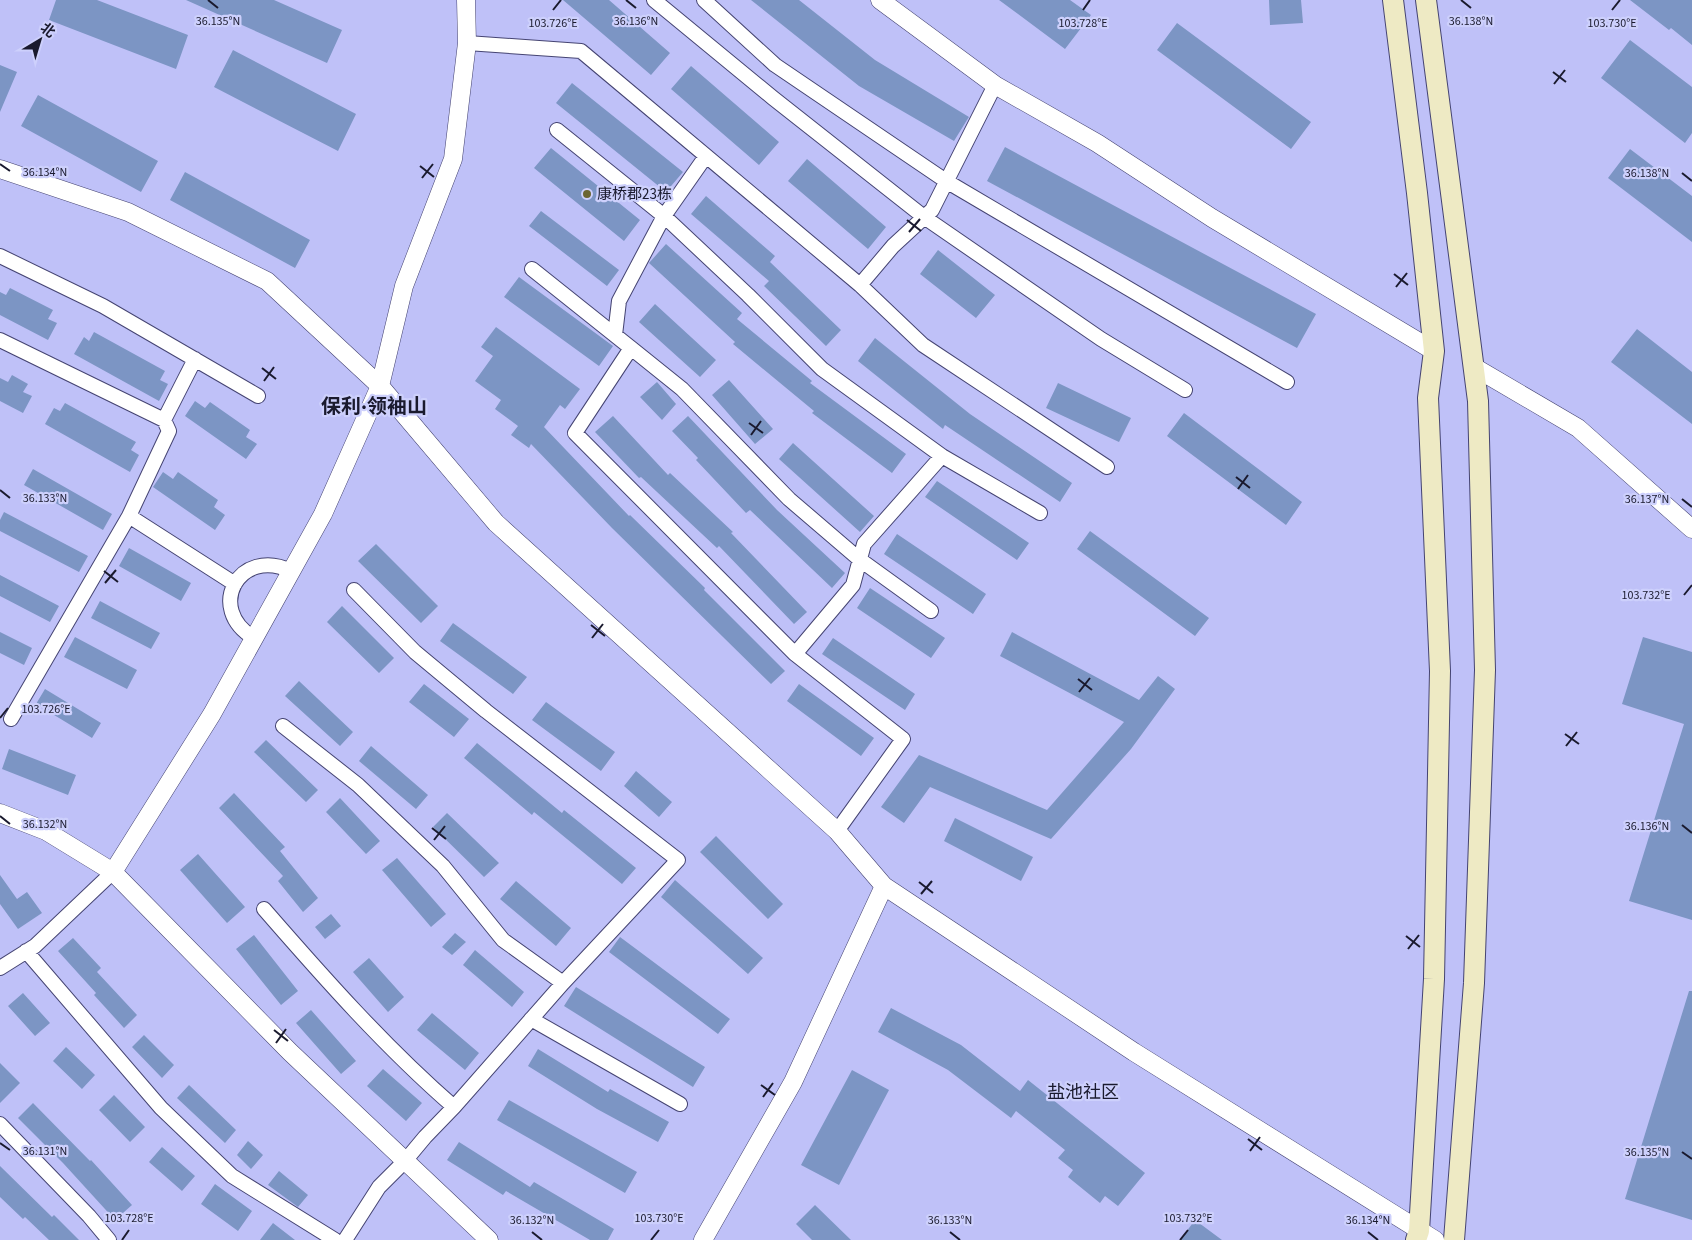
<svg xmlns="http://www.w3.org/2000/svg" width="1692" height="1240" viewBox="0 0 1692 1240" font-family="'Source Sans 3','Noto Sans SC',sans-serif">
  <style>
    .building { fill: #7c95c4 }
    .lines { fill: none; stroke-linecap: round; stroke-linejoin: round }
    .minor-casing { stroke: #454472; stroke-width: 16 }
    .tertiary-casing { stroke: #454472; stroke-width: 19 }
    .secondary-casing { stroke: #454472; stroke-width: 22 }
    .minor { stroke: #fff; stroke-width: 14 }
    .tertiary { stroke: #fff; stroke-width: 18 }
    .secondary { stroke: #eeeac4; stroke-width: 20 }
    .ticks { fill: none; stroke: #1a1a2e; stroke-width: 2 }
    .poi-dot { fill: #6b6532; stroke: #cdd0fc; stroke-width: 2 }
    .labels { text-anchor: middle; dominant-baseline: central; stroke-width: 4.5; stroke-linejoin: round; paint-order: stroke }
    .poi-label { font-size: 15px; fill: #1a1a2e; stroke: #cdd0fc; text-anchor: start }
    .quarter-label { font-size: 18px; fill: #1a1a2e; stroke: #cdd0fc }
    .district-label { font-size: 20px; font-weight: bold; fill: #1a1a2e; stroke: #cdd0fc }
    .ticks-label { font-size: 12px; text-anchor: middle; fill: #1a1a2e; stroke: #cdd0fc; stroke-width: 4.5; stroke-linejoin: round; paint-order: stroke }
  </style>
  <rect width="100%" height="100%" fill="#bfc1f8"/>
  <path class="building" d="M56 0H97L188 35 176 69 49 20Z
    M186 0H274L342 30 327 63Z
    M563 0H609L670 53 651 75Z
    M751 0H799L875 60 969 117 967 120 954 141 859 86Z
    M999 0H1070L1091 15 1065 49Z
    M1269 0H1301L1303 23 1270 25Z
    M1630 0H1692V45L1671 28 1669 30Z
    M1177 23 1311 122 1291 149 1157 50Z
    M1630 40 1692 87V133L1685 143 1601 78Z
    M233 50 356 114 338 151 214 87Z
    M0 65 17 72 0 112Z
    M691 66 779 142 759 165 671 89Z
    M572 83 683 172 666 192 556 103Z
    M38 95 158 161 141 192 21 126Z
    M1005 147 1316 314 1297 348 987 181Z
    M551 148 640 220 624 241 534 168Z
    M1630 149 1692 196V242L1608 178Z
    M807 159 886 227 868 249 788 181Z
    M185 172 310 240 295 268 170 200Z
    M706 196 775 256 770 262 841 330 826 346 764 286 769 281 691 214Z
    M541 211 619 270 607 286 529 226Z
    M666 244 742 313 737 319 812 381 810 383 906 454 892 473 812 413 814 411 733 344 735 342 649 263Z
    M938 250 995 295 976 318 920 274Z
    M519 277 613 346 599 366 504 297Z
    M10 288 53 310 48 319 57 323 48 340 0 315V292L6 295Z
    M655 304 716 360 700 377 639 322Z
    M496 327 580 389 565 409 560 405 544 427 629 516 630 515 705 588 704 590 785 671 771 684 612 528 531 444 529 448 511 435 518 426 495 409 501 400 475 381 493 356 481 347Z
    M1637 329 1692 372V424L1611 362Z
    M94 332 165 371 160 380 168 384 159 401 74 354 84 337 89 341Z
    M875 338 970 414 1072 483 1060 502 945 425 943 429 858 361Z
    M12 375 28 384 23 392 32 396 23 413 0 401V378L8 382Z
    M729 380 773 429 755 444 712 395Z
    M657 382 676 404 662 420 640 397Z
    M1058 383 1131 418 1119 442 1046 408Z
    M195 401 205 408 210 402 250 430 246 437 257 444 246 459 185 416Z
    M65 403 136 442 131 450 139 455 130 472 45 424 54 408 60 411Z
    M1184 413 1302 502 1286 525 1167 436Z
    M613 416 668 475 670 473 733 532 731 533 807 612 794 624 719 546 717 548 641 477 639 478 595 432Z
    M688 416 777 510 845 573 832 588 750 510 746 513 696 460 698 458 672 431Z
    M793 443 874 516 860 532 779 459Z
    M33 469 112 514 103 530 24 485Z
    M163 472 173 479 178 472 218 500 214 507 225 515 215 530 153 487Z
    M937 481 1029 543 1017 560 925 497Z
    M4 512 88 556 79 572 0 531V520Z
    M1090 531 1209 618 1195 636 1077 549Z
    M897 534 986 594 973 614 884 554Z
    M376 544 438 606 421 623 358 561Z
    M129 548 191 583 181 601 119 566Z
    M0 575 59 606 50 622 0 596Z
    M870 588 945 638 931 658 857 608Z
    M100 601 160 633 151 649 91 618Z
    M342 606 394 658 379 673 327 622Z
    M453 623 527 677 513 694 440 641Z
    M0 632 32 648 24 665 0 653Z
    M1012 632 1139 700 1158 676 1175 689 1131 749 1051 839 930 787 904 823 881 807 919 755 1047 810 1124 722 1000 656Z
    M75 637 137 670 127 689 64 657Z
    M1643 637 1692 652V920L1629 901 1684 724 1622 704Z
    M833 638 915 694 905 710 822 654Z
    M299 681 353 732 340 746 285 696Z
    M424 684 469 719 454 737 409 702Z
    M799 684 874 738 861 756 787 701Z
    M45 689 101 723 92 738 36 704Z
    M546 702 615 752 601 771 532 720Z
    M266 740 318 790 306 802 254 752Z
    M477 743 562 813 564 810 636 868 622 884 534 812 532 815 464 758Z
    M371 746 428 795 416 809 359 761Z
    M9 749 76 775 68 795 2 769Z
    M636 771 672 802 659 817 624 786Z
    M234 793 285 847 280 851 318 898 303 912 278 881 283 876 219 808Z
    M340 798 380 841 366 854 326 812Z
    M447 813 499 863 484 877 433 827Z
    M955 818 1033 857 1021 881 944 841Z
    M716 836 783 904 768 919 700 852Z
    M198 854 245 907 227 923 180 870Z
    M397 858 446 914 431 927 382 870Z
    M0 875 17 899 27 892 42 913 18 929 0 904Z
    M675 880 763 958 748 974 661 897Z
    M516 881 571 928 556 946 500 899Z
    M331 914 341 926 325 939 315 927Z
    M455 933 466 942 452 955 442 947Z
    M254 935 298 991 281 1005 236 949Z
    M620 937 730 1019 718 1034 609 952Z
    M73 938 101 968 97 972 137 1015 124 1028 94 995 96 993 58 951Z
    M475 950 524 992 512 1007 463 965Z
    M369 958 404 997 388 1012 353 972Z
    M576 987 705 1067 693 1087 564 1006Z
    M1689 991H1692V1220L1625 1199Z
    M23 993 50 1023 35 1036 8 1006Z
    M891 1008 961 1045 1020 1091 1028 1080 1145 1173 1118 1206 1105 1196 1100 1203 1068 1177 1073 1170 1058 1158 1065 1150 1016 1111 1011 1118 948 1070 878 1032Z
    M311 1010 356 1061 341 1074 296 1023Z
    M432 1013 479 1053 465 1070 417 1030Z
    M144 1035 174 1065 162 1078 132 1047Z
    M66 1047 95 1075 82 1089 53 1061Z
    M538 1049 608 1092 610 1089 669 1122 658 1142 597 1109 528 1066Z
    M0 1063 20 1083 0 1103Z
    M383 1069 422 1103 406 1121 367 1086Z
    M852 1070 889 1090 839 1185 801 1165Z
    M189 1085 236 1130 225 1143 177 1098Z
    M114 1095 145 1127 130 1142 99 1110Z
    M509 1100 637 1172 625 1193 497 1120Z
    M33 1103 90 1161 91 1160 132 1205 115 1220 63 1163 18 1118Z
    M248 1141 263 1155 251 1169 237 1155Z
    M459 1142 530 1187 534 1182 614 1229 608 1240H590L506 1191 503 1195 447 1160Z
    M162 1147 195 1176 182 1191 149 1162Z
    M0 1166 52 1217 54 1215 79 1240H49L25 1217 23 1219 0 1197Z
    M279 1171 308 1195 298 1207 268 1185Z
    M215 1184 252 1211 238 1231 201 1204Z
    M815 1205 851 1240H812L796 1224Z
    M1195 1220 1222 1240H1180Z
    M273 1223 295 1240H260Z"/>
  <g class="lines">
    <defs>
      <path id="minor" d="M654 0 773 98 924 217 1101 339 1185 390
        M704 0 775 65 946 181 1287 382
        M467 43 581 51 860 285 893 246 932 210 995 85
        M557 130 664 216 748 295 822 369 942 456 1040 513
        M0 256 103 306 258 396
        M532 269 631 348 575 433 795 654 903 739 837 831
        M860 285 923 345 1107 467
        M615 335 619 301 664 216 706 156
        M0 340 164 420 169 431 129 516 11 719
        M631 348 682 389 789 499 859 559 931 611
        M164 420 195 359
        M129 516 235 584
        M254 638C205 609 239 546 291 571
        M795 654 853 585 864 544 942 456
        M283 726 358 785 443 866 503 940 563 983
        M264 909C324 978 385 1047 454 1107
        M26 951 161 1108 232 1176 335 1240
        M0 968 35 946 113 872
        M531 1019 680 1104
        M0 1124 89 1216 109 1240
        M345 1240 379 1187 405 1161 425 1137 454 1107 563 983 678 860 486 711 415 652 354 590"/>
      <path id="tertiary" d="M880 0 995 85 1097 143 1212 218 1434 351
        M0 169 128 212 267 281 380 386 496 523 837 831 884 886 1134 1052 1435 1240
        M1474 367 1578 428 1692 529
        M0 813 46 831 113 872 290 1052 489 1240
        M113 872 212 714 323 514 380 386 404 286 453 159 467 43 466 0
        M703 1240 793 1082 884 886"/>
      <path id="secondary" d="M1393 0 1417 193 1434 351 1428 398 1440 671 1434 979 1419 1231 1416 1240
        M1426 0 1478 401 1485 670 1474 983 1454 1240"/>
    </defs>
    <use href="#minor" class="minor-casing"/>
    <use href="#tertiary" class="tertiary-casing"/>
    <use href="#secondary" class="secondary-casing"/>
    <use href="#minor" class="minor"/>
    <use href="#tertiary" class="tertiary"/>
    <use href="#secondary" class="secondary"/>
  </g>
  <path class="ticks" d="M208 0 218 8M626 0 636 8M1461 0 1471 8M553 10 561 0M1083 10 1090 0M1612 10 1620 0M1553 72 1566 82M1554 84 1565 70M0 164 10 171M420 166 434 177M1682 173 1692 181M422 178 433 164M907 220 921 231M909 232 920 219M1394 274 1408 285M1396 287 1407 273M262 368 276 379M264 381 274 367M749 423 763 433M751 435 761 421M1236 477 1250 488M1238 489 1248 475M0 490 10 498M1682 499 1692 507M104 571 118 582M105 583 116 570M1684 595 1692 585M591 625 605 636M592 638 603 624M1078 679 1092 690M1079 692 1090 678M0 718 8 708M1565 734 1579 744M1566 746 1577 732M0 816 10 824M1682 825 1692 833M432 828 446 839M434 840 445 826M919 882 933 893M921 894 932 881M1406 936 1420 947M1408 949 1419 935M274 1030 288 1041M276 1043 286 1029M761 1085 775 1095M763 1097 773 1083M1248 1139 1262 1150M0 1143 10 1150M1250 1151 1260 1137M1682 1152 1692 1159M532 1232 542 1240M950 1232 960 1240M1368 1232 1378 1240M122 1240 129 1230M651 1240 659 1230M1180 1240 1188 1230"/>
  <circle class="poi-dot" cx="587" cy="194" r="5"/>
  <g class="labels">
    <g class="poi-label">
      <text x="597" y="194">康桥郡23栋</text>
    </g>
    <g class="quarter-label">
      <text x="1083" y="1092">盐池社区</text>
    </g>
    <g class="district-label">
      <text x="374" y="407">保利·领袖山</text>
    </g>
  </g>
  <g class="ticks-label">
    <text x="218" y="25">36.135°N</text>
    <text x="636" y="25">36.136°N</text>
    <text x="1471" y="25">36.138°N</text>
    <text x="1083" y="27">103.728°E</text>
    <text x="1612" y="27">103.730°E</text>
    <text x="553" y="27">103.726°E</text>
    <text x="45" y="176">36.134°N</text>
    <text x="1647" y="177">36.138°N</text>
    <text x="45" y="502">36.133°N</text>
    <text x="1647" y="503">36.137°N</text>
    <text x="1646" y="599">103.732°E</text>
    <text x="46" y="713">103.726°E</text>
    <text x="45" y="828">36.132°N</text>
    <text x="1647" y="830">36.136°N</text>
    <text x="45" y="1155">36.131°N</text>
    <text x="1647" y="1156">36.135°N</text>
    <text x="129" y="1222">103.728°E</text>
    <text x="659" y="1222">103.730°E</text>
    <text x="1188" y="1222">103.732°E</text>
    <text x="532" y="1224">36.132°N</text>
    <text x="950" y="1224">36.133°N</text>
    <text x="1368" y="1224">36.134°N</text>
  </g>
  <g transform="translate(40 40) rotate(38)" stroke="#cdd0fc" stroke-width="4" paint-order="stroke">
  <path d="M0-4L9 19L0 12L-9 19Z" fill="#1a1a2e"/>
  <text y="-8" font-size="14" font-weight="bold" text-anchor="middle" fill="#1a1a2e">北</text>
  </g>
</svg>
